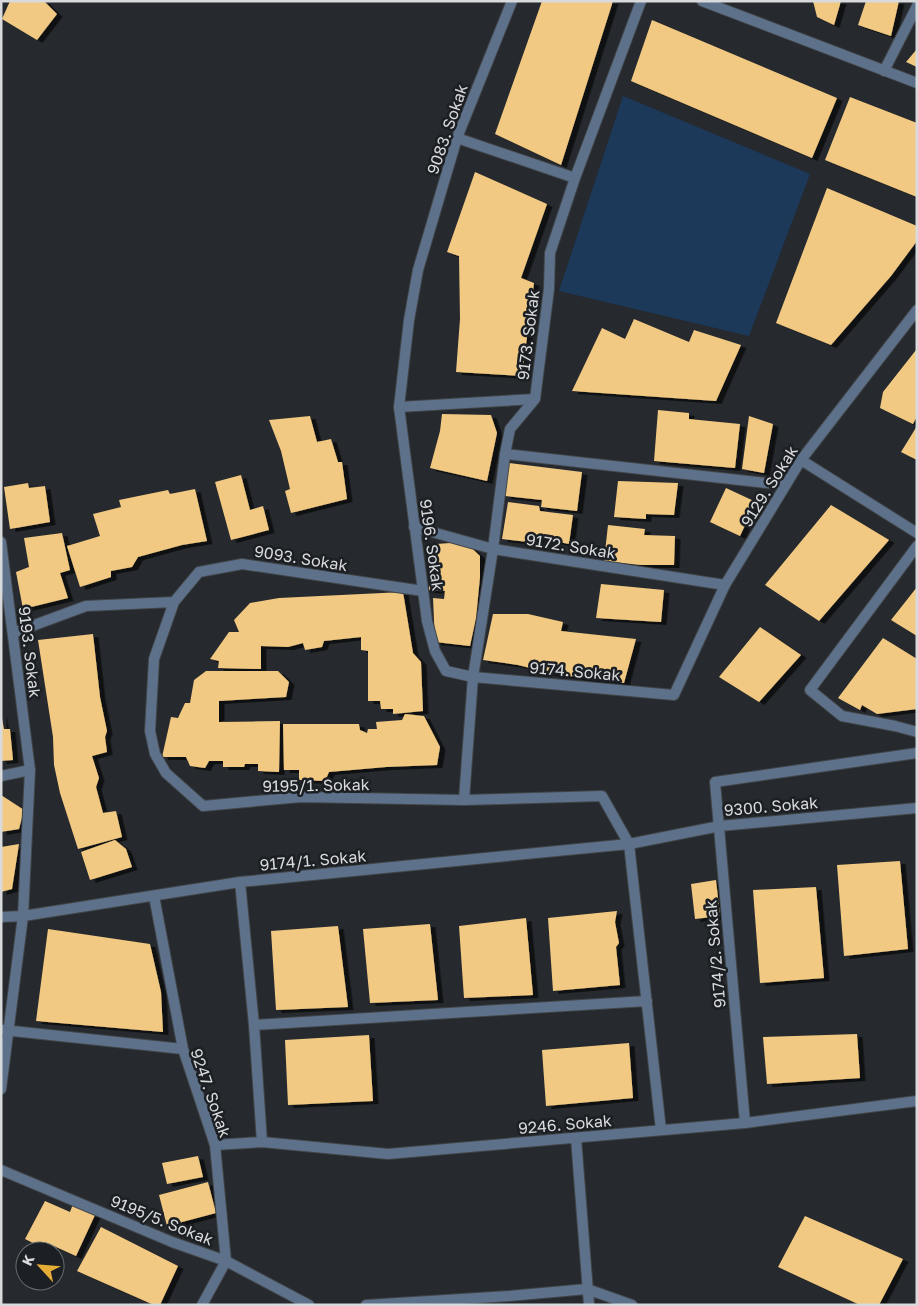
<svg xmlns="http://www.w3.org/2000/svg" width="918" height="1306" viewBox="0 0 918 1306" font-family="'Golos Text',sans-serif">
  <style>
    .green { fill: #1c395a }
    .building { fill: #f1c982; filter: url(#shadow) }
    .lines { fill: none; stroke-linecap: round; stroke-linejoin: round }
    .minor-casing { stroke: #424549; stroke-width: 12 }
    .tertiary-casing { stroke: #424549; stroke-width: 12 }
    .minor { stroke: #5d728a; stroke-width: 10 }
    .tertiary { stroke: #5d728a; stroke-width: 10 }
    .labels { text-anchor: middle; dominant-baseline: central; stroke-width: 5; stroke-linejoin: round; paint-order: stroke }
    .street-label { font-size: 16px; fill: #d8dadc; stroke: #1c1f23 }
  </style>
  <defs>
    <filter id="shadow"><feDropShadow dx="5.5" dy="3" stdDeviation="0" flood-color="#0009"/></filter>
  </defs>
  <rect width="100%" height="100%" fill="#26292d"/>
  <path class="green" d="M623 96 810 174 749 336 559 291Z"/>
  <path class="building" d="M10 1H44L57 14 37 40 2 19Z
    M542 1H613L561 165 495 134Z
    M813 1H841L834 25 817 17Z
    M866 1H899L891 36 858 25Z
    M652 20 837 98 812 158 631 81Z
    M917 49V67L906 62Z
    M850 97 917 123V197L825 160Z
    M475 172 547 204 521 278 534 283 522 376 456 372 460 319 459 256 447 252Z
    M827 188 917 226V241L891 276 831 345 776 323Z
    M634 319 689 342 694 330 741 345 716 401 572 391 602 328 625 339Z
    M916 350 917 416 913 424 880 408 883 392Z
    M658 410 689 413V419L740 424 735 468 654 461Z
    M442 414 491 415 497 433 487 481 430 468 440 431Z
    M310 416 317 442 331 439 338 462H342L347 499 291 513 285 491 290 489 281 451 269 420Z
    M749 416 773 424 764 473 742 469Z
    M917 426V460L901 452Z
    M509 463 582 472 577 511 541 507 542 500 505 496Z
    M241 475 250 510 263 506 269 530 231 540 215 482Z
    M618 481 678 483 674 515 646 514V519L614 517Z
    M28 483 29 488 45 486 50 522 10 529 4 487Z
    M726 488 756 502 740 536 710 522Z
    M195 489 207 541 182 545 138 557 132 567 111 571V577L80 587 67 546 100 536 93 514 121 507 119 500 168 490 170 494Z
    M508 502 539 506 540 511 573 515 569 544 539 538 537 543 502 539Z
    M831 505 889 540 819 621 765 585Z
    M608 525 645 529 644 535 675 536 674 565H641L604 561Z
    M62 533 70 570 60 573 68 598 23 609 16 572 29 567 24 538Z
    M465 542 480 556V577L476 618 470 646 435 642 433 598 444 599 445 591 429 590V573L436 544Z
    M601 584 664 590 661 622 596 618Z
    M917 587V636L891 620Z
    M403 592 413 653 421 662 423 711 393 714V709H381L380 701H368V651L361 650V637L324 641 322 647 305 650 303 643 288 647 261 646V669L218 668 219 661 210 659 229 632H239L234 620 250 603 279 598Z
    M493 614H528L563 622 561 631 636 639 624 683 554 674 518 665 483 660Z
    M760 627 801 655 759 702 719 677Z
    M93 634 100 697 107 731 105 737 107 752 92 756 99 778 96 787 103 813 116 811 122 837 78 849 60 793 54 765 53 737 38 640Z
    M883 638 917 659V709L877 714 862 705 860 710 838 698Z
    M206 671H278L289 682 286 697 219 701V722L280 721 279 772 258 771V764H245L244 767H223V761H209L205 768 190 766 186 757H162L171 717 178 718 185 703H190L194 680Z
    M1 713 4 729H10L13 760 1 761Z
    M405 714 424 716 440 747 437 765 386 767 329 772 325 781 299 780V770H284L283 724H359L360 730 367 733 368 729H377L376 722 402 720Z
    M1 795 24 810 19 829 1 832Z
    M115 840 126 849 132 867 90 880 81 852Z
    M19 844 12 889 1 892V847Z
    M900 861 908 949 844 956 837 865Z
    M716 880 720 916 695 919 691 884Z
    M816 887 824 978 760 983 753 890Z
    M617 911 615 922 619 943 616 947 620 985 553 991 548 918Z
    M526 918 533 995 464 998 459 926Z
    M430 924 438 1000 370 1003 363 929Z
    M338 926 348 1007 276 1010 271 931Z
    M48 929 150 944 161 992 163 1032 36 1021Z
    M857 1034 860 1078 767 1084 763 1037Z
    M369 1035 373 1101 288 1105 285 1040Z
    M629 1043 633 1098 546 1106 542 1050Z
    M198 1156 203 1177 167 1184 162 1163Z
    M208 1182 216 1213 167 1226 159 1195Z
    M45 1201 70 1212 73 1204 95 1215 76 1256 54 1246 43 1248 25 1239Z
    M805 1216 903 1259 879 1305H860L778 1267Z
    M101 1227 178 1266 160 1305H154L77 1271Z"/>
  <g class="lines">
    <defs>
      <path id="minor" d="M702 1 917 83
        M884 71 917 6
        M457 138 575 178
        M399 407 535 399
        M505 454 785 485
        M801 460 917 533
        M414 527 493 549 725 585
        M1 542 30 770 23 916 1 1089
        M917 546 810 690 842 716 895 726 917 732
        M423 591 242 564 199 572 174 602 154 659 150 731 155 754 166 773 203 806 301 797 464 800
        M13 633 86 606 174 602
        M473 677 493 549 505 454 510 429 535 399 549 289 550 253 575 178 641 1
        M1 776 30 770
        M240 882 254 1025 262 1142
        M154 896 183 1049
        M1 917 23 916 240 882 629 844 661 1130
        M254 1025 647 1001
        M3 1030 183 1049 215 1145 226 1261 202 1305
        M745 1123 715 782 917 753
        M576 1138 589 1305
        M215 1145 262 1142 388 1154 745 1123 917 1101
        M1 1170 172 1242 226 1261 309 1305
        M366 1305 509 1296 587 1289 632 1305"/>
      <path id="tertiary" d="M512 1 457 138 418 270 409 320 399 407 427 621 435 651 446 671 473 677 674 695 725 585 801 460 917 310
        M473 677 464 800 602 796 629 844 720 826 917 808"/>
    </defs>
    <use href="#minor" class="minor-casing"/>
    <use href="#tertiary" class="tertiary-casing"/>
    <use href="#minor" class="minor"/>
    <use href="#tertiary" class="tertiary"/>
  </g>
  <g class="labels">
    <g class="street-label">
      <text transform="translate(447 129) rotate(-71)">9083. Sokak</text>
      <text transform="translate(528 335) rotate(-83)">9173. Sokak</text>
      <text transform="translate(769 486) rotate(-58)">9129. Sokak</text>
      <text transform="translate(432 545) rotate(82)">9196. Sokak</text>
      <text transform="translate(571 546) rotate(9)">9172. Sokak</text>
      <text transform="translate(301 558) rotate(9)">9093. Sokak</text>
      <text transform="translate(30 652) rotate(83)">9193. Sokak</text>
      <text transform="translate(575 671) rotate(5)">9174. Sokak</text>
      <text transform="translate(316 785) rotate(-1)">9195/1. Sokak</text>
      <text transform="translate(771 806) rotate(-5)">9300. Sokak</text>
      <text transform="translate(313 860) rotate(-5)">9174/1. Sokak</text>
      <text transform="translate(715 954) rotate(-95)">9174/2. Sokak</text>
      <text transform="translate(211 1093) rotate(71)">9247. Sokak</text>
      <text transform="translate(565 1124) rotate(-5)">9246. Sokak</text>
      <text transform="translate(162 1220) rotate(22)">9195/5. Sokak</text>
    </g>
  </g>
  <rect width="918" height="1306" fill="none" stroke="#d8dadc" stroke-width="5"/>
  <g transform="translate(40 1266) rotate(296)"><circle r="24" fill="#1c1f23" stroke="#676a6d"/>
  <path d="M0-4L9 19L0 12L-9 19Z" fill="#e6ad36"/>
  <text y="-8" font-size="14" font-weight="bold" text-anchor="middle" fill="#d8dadc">K</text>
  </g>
</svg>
